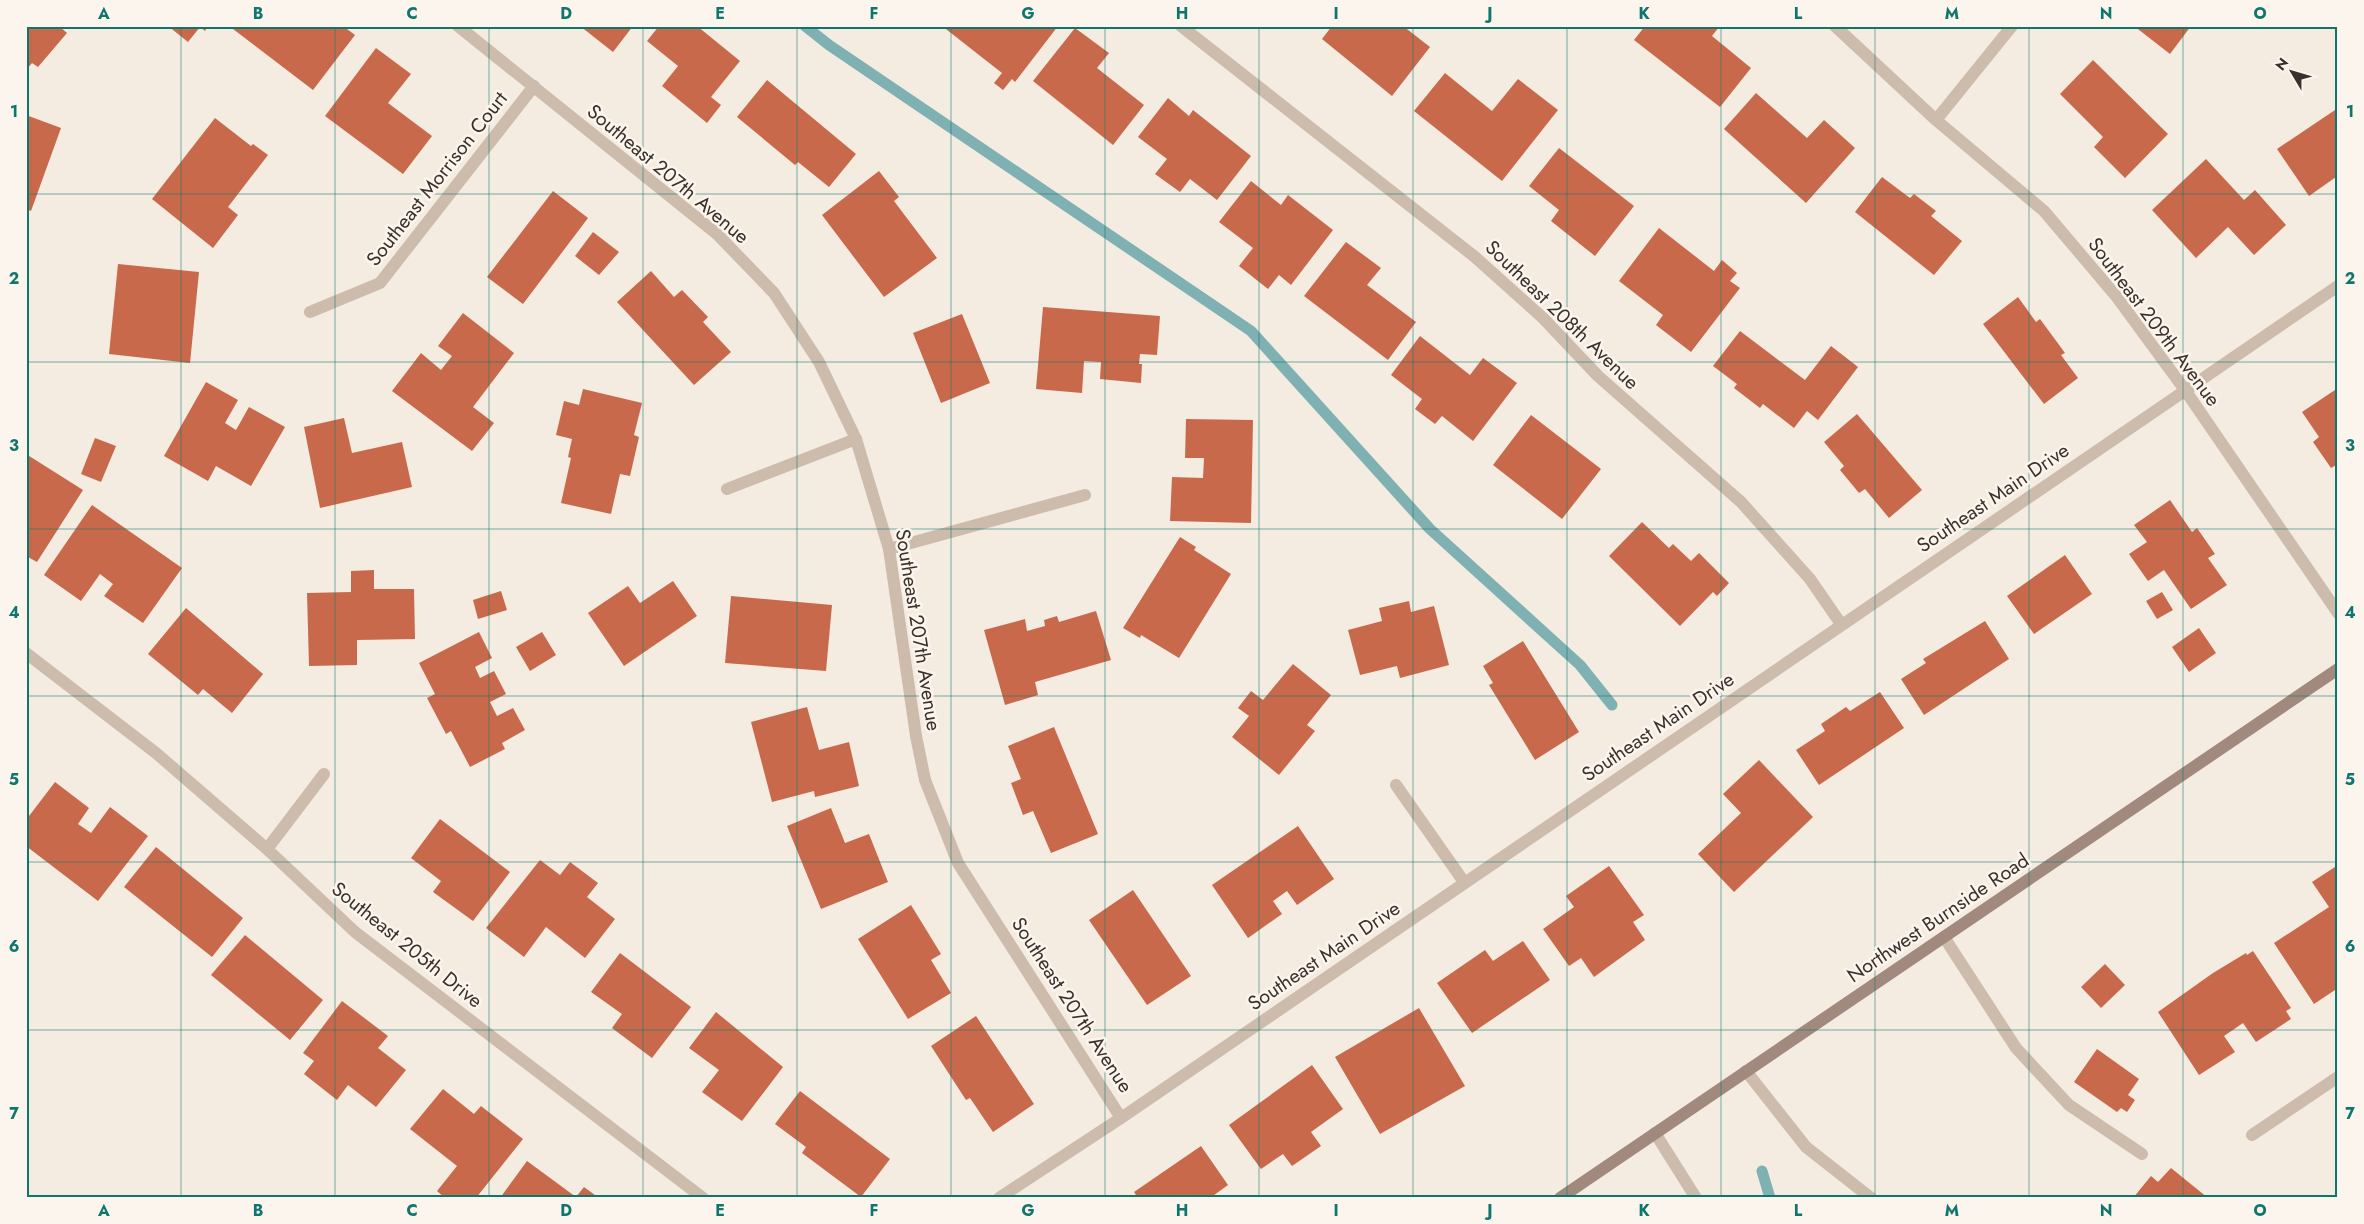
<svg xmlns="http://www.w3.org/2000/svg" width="2364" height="1224" viewBox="0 0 2364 1224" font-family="Jost,sans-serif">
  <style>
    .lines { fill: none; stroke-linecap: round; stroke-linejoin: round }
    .stream { stroke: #7fb0b2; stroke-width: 11 }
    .building { fill: #c8694b }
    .lane { stroke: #cdbbac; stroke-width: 12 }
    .street { stroke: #cdbbac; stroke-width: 12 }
    .secondary { stroke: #a18a7d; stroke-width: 12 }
    .grid { fill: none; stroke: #0f766e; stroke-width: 1; stroke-opacity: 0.55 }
    .labels { text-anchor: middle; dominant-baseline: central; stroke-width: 5; stroke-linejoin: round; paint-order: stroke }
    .street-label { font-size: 20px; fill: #3b302b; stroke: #fbf5ee }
    .neatline { fill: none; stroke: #0f766e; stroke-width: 2 }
    .grid-label { font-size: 16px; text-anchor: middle; font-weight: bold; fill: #0f766e }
  </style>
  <rect width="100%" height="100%" fill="#f4ebe1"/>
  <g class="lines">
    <path class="stream" d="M805 26 829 45 1251 331 1430 529 1580 665 1612 705
      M1762 1171 1770 1198"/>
  </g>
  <path class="building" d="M26 26H59L67 33 38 67 32 63 26 70Z
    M168 26H208L205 31 200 27 188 42Z
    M235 26H343L355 35 313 90 233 29Z
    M580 26H633L613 52Z
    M659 26H697L740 61 711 97 721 105 707 123 662 86 678 66 647 41Z
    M942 26H1058L1015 82 1012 79 1003 90 994 83 1002 73Z
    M1332 26H1403L1430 47 1392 96 1322 39Z
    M1645 26H1717L1719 27 1712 36 1751 68 1720 107 1634 40Z
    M2134 26H2191L2170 54Z
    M1075 28 1109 53 1097 68 1144 105 1113 145 1033 81Z
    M376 48 411 74 388 103 432 136 403 174 325 116Z
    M2093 60 2168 134 2125 178 2094 147 2103 137 2060 94Z
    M1445 73 1492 111 1518 79 1558 110 1502 181 1414 111Z
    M767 80 856 154 829 187 798 162 795 165 737 117Z
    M1756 93 1807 138 1824 120 1855 148 1806 203 1724 129Z
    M1168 98 1189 116 1193 110 1251 156 1217 200 1190 179 1180 192 1155 174 1167 159 1138 137Z
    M2338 108V180L2336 177 2309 196 2277 149Z
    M26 115 61 128 31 211 26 209Z
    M215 118 251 146 253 144 268 155 228 207 238 215 213 248 152 199Z
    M1559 148 1634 206 1595 256 1551 221 1559 210 1529 186Z
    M2206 159 2244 200 2255 190 2286 225 2254 255 2228 227 2196 258 2152 210Z
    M879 171 899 197 894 201 937 258 884 297 822 215Z
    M1882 177 1910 198 1914 194 1936 211 1931 216 1962 241 1934 275 1855 212Z
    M1251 181 1281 205 1288 195 1333 230 1291 285 1279 275 1268 289 1239 266 1253 248 1219 222Z
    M553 191 588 218 523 304 487 277Z
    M1659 228 1714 271 1722 260 1737 273 1730 281 1740 288 1691 352 1656 325 1663 315 1619 281Z
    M593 232 619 252 599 275 575 256Z
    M1346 242 1381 268 1367 285 1416 322 1388 360 1304 296Z
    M118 264 199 272 190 363 109 354Z
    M651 271 674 297 682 290 708 317 703 322 731 352 694 385 617 302Z
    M2018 297 2036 322 2040 319 2065 353 2061 355 2078 378 2044 404 1983 324Z
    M1043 307 1160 316 1157 355 1140 354 1139 364H1142L1141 383 1100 379 1101 362 1084 361 1082 393 1036 389Z
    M463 313 514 353 473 407 494 423 472 451 392 391 421 353 441 370 452 356 438 346Z
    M962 314 990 383 941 403 913 333Z
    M1740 331 1805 380 1831 346 1858 367 1818 420 1807 411 1794 428 1763 404 1760 408 1734 388 1737 384 1713 366Z
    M1420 336 1470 375 1483 358 1517 383 1473 441 1442 416 1435 424 1415 409 1422 399 1391 375Z
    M206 382 238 400 225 423 236 430 249 407 285 427 251 486 216 466 208 481 164 456Z
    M2338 388V464L2331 468 2313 442 2319 437 2302 412Z
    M583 389 642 403 634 435 639 437 630 476 620 474 611 514 561 503 571 458 568 457 572 439 556 435 564 401 579 405Z
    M1857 414 1922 490 1889 518 1865 489 1859 493 1840 470 1844 466 1824 442Z
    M1531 415 1601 469 1562 519 1493 465Z
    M344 418 352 453 402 442 412 487 320 508 304 427Z
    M1186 419 1253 420 1251 523 1170 521 1172 477 1203 478 1204 458H1185Z
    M95 438 116 446 101 482 81 474Z
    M26 454 83 490 37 562 26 556Z
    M2170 500 2192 532 2197 528 2215 554 2208 558 2227 585 2191 609 2164 570 2148 581 2129 554 2147 542 2134 525Z
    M92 505 182 568 143 623 104 596 113 584 100 574 81 601 44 575Z
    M1642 522 1669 548 1673 544 1691 561 1699 553 1729 583 1717 596 1713 592 1680 626 1609 556Z
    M1180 537 1196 547 1194 550 1231 574 1179 658 1141 635 1140 638 1123 628Z
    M2065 555 2092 594 2034 634 2007 596Z
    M374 570V589H414L415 639 357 640V665L309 666 307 593 351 592V571Z
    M673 581 697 616 624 666 588 613 628 586 640 603Z
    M501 591 507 610 478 619 473 600Z
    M2162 592 2173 610 2157 619 2146 601Z
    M731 596 832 605 826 671 725 663Z
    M1409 601 1411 612 1434 606 1449 665 1400 678 1397 666 1360 675 1348 630 1382 621 1379 608Z
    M186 608 263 674 232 713 203 689 198 695 148 654Z
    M1096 611 1111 660 1035 682 1038 695 1005 705 984 630 1025 619 1027 631 1045 626 1044 620 1057 616 1059 622Z
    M1985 621 2009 659 1924 715 1901 679 1926 663 1923 659Z
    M2199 628 2216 653 2189 672 2172 647Z
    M479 632 492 658 475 667 480 678 494 671 506 694 490 702 497 716 513 708 525 730 502 743 505 749 470 767 451 731 446 734 427 698 435 694 419 663Z
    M542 632 556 655 530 671 516 647Z
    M1523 641 1579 732 1535 760 1489 685 1493 683 1483 666Z
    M1293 664 1331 695 1307 725 1315 731 1279 775 1232 737 1249 716 1238 708 1251 691 1263 700Z
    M1880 692 1904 728 1819 785 1796 750 1825 731 1821 724 1846 707 1850 711Z
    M807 707 819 750 849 742 859 786 815 797 814 791 772 802 751 722Z
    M1054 727 1098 834 1051 853 1033 811 1023 815 1011 783 1021 779 1008 746Z
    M1759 760 1813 817 1734 892 1698 854 1741 813 1723 794Z
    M55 782 89 808 78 824 91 833 110 807 148 836 98 901 26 846V820Z
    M831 808 845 843 869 834 888 882 821 909 787 826Z
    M440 819 510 872 473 921 433 892 441 881 411 858Z
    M1298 826 1334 879 1297 905 1287 891 1273 901 1282 914 1248 938 1212 885Z
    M156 847 243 918 212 957 124 887Z
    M540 860 560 875 570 862 598 883 587 897 615 919 585 958 546 927 524 957 486 928Z
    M2338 865V988L2314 1004 2274 943 2329 907 2312 882Z
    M1609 866 1644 915 1633 922 1645 940 1594 977 1581 958 1569 966 1543 929 1574 907 1566 896Z
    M1133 890 1191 976 1147 1005 1089 920Z
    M911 905 941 954 931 960 951 993 908 1019 858 939Z
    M245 935 323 1000 290 1040 211 975Z
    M1523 941 1550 980 1472 1033 1437 983 1485 950 1493 961Z
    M2253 951 2291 1008 2286 1011 2291 1019 2256 1042 2243 1023 2224 1036 2235 1052 2199 1075 2158 1012 2213 973 2246 953 2247 955Z
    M620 953 691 1007 652 1058 612 1028 622 1014 591 992Z
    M2105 964 2125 985 2101 1008 2081 987Z
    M342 1001 388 1036 378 1048 406 1070 376 1107 348 1085 337 1100 304 1074 314 1061 303 1053Z
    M1419 1008 1465 1086 1380 1134 1335 1057Z
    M716 1012 783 1067 742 1121 702 1092 719 1070 689 1048Z
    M976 1016 1034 1104 993 1132 970 1098 966 1100 931 1046Z
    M2097 1049 2139 1079 2128 1095 2135 1100 2127 1112 2121 1108 2117 1112 2074 1082Z
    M1312 1065 1343 1109 1311 1132 1321 1146 1292 1166 1283 1154 1261 1169 1229 1125Z
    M443 1089 474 1114 481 1106 523 1139 476 1198H445L437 1191 457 1166 410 1129Z
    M800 1091 890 1159 861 1197 802 1153 806 1147 775 1124Z
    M1201 1146 1228 1185 1210 1198H1138L1134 1192Z
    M527 1161 576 1197 584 1187 599 1198H500Z
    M2171 1168 2208 1198H2133L2151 1176 2158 1182Z"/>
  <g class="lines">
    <path class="lane" d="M727 489 856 439
      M889 549 1085 495
      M1396 785 1464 882
      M267 849 324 774
      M1944 937 2016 1048 2069 1105 2142 1154
      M1655 1133 1696 1198"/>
    <path class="street" d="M458 26 717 234 774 293 819 362 856 439 889 549 916 736 925 780 958 863 1121 1118
      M1181 26 1475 257 1543 318 1598 376 1741 502 1810 579 1841 624
      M1835 26 1936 120 2044 211 2116 296 2185 390 2338 613
      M1936 120 2012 26
      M310 312 380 283 534 86
      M26 653 156 753 267 849 355 932 703 1198
      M1746 1071 1806 1147 1871 1198
      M2252 1135 2338 1077
      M999 1198 1121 1118 2338 286"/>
    <path class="secondary" d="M1560 1198 2338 669"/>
  </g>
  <path class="grid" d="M181 26V1198M335 26V1198M489 26V1198M643 26V1198M797 26V1198M951 26V1198M1105 26V1198M1259 26V1198M1413 26V1198M1567 26V1198M1721 26V1198M1875 26V1198M2029 26V1198M2183 26V1198M26 194H2338M26 362H2338M26 529H2338M26 696H2338M26 862H2338M26 1030H2338"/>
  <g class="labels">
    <g class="street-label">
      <text transform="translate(668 174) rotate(40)">Southeast 207th Avenue</text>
      <text transform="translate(437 179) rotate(-52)">Southeast Morrison Court</text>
      <text transform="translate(1562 315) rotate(44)">Southeast 208th Avenue</text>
      <text transform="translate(2154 322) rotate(53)">Southeast 209th Avenue</text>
      <text transform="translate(1993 498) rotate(-34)">Southeast Main Drive</text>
      <text transform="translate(918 630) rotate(81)">Southeast 207th Avenue</text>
      <text transform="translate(1658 727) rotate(-34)">Southeast Main Drive</text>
      <text transform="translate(1938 918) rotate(-34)">Northwest Burnside Road</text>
      <text transform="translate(407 945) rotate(39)">Southeast 205th Drive</text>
      <text transform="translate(1324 956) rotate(-34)">Southeast Main Drive</text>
      <text transform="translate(1072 1005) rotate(57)">Southeast 207th Avenue</text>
    </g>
  </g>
  <rect width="2364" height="1224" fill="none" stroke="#fbf5ee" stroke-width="55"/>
  <g transform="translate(2292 72) rotate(308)" stroke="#fbf5ee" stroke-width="4" paint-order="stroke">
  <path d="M0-4L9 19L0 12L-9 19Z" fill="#3b302b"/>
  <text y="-8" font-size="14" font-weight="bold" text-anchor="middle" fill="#3b302b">N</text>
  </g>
  <rect x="28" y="28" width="2308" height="1168" class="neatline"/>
  <g class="grid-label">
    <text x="104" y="19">A</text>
    <text x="258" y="19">B</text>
    <text x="412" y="19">C</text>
    <text x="566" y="19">D</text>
    <text x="720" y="19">E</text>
    <text x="874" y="19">F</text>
    <text x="1028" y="19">G</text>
    <text x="1182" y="19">H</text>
    <text x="1336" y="19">I</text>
    <text x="1490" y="19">J</text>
    <text x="1644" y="19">K</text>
    <text x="1798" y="19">L</text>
    <text x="1952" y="19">M</text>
    <text x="2106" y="19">N</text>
    <text x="2260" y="19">O</text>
    <text x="14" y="117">1</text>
    <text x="2350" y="117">1</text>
    <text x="14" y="284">2</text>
    <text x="2350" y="284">2</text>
    <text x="14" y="451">3</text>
    <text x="2350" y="451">3</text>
    <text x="14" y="618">4</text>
    <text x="2350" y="618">4</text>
    <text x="14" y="785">5</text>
    <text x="2350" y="785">5</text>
    <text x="14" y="952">6</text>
    <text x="2350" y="952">6</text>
    <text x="14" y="1119">7</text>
    <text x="2350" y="1119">7</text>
    <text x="104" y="1216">A</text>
    <text x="258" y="1216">B</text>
    <text x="412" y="1216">C</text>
    <text x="566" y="1216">D</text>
    <text x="720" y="1216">E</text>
    <text x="874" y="1216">F</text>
    <text x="1028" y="1216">G</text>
    <text x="1182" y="1216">H</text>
    <text x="1336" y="1216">I</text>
    <text x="1490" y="1216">J</text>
    <text x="1644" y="1216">K</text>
    <text x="1798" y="1216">L</text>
    <text x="1952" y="1216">M</text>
    <text x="2106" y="1216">N</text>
    <text x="2260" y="1216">O</text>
  </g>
</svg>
